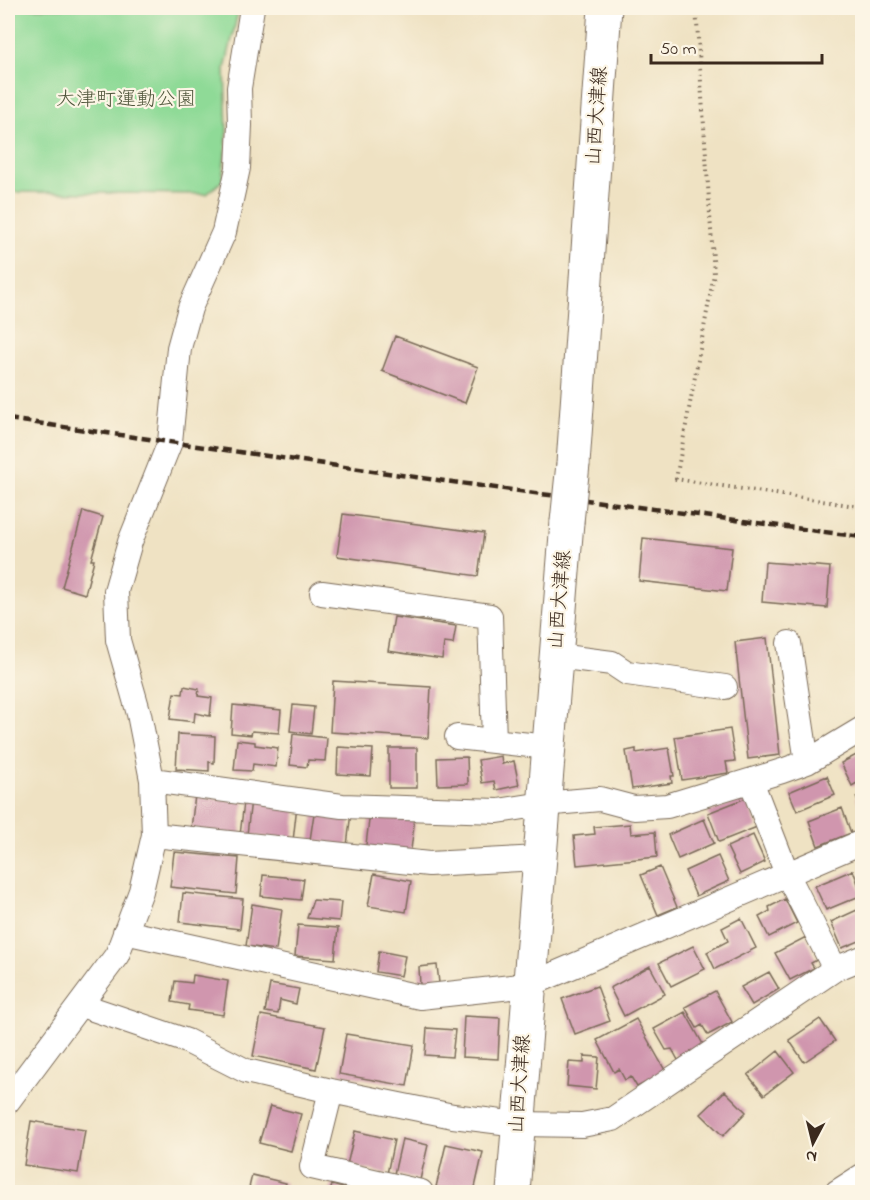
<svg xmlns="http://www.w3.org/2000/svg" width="870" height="1200" viewBox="0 0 870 1200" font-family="'Indie Flower','Klee One',sans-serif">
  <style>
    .green { fill: #8fda97; stroke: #65825a; stroke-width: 1.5 }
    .building { fill: #d096ae }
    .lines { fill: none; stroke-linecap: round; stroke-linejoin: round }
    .street-casing { stroke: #7a6a58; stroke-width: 26 }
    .secondary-casing { stroke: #7a6a58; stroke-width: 35 }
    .path { stroke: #7a6a58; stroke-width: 4; stroke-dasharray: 1.5 4.5; stroke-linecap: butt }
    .street { stroke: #fff; stroke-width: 24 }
    .secondary { stroke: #fff; stroke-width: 33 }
    .rail { stroke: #3b2a1e; stroke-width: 4.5; stroke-dasharray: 9 4.5; stroke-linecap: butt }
    .secondary-bridge-casing { stroke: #7a6a58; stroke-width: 35; stroke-linecap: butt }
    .secondary-bridge { stroke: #fff; stroke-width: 33 }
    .labels { text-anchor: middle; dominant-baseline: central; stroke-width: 4.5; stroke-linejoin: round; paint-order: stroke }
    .park-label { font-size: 20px; fill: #50563c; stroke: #fcf5e5 }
    .street-label { font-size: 20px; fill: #3b2a1e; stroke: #fcf5e5 }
  </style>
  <rect width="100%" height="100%" fill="#fcf5e5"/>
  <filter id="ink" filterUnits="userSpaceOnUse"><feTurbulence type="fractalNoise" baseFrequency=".0167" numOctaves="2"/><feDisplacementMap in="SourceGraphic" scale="12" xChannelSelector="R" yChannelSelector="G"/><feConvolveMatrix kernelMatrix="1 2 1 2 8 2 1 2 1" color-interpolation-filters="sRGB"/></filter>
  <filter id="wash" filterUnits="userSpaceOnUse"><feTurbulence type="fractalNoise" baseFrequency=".008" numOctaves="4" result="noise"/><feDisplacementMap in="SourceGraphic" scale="24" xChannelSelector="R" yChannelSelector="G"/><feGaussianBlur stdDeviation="1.35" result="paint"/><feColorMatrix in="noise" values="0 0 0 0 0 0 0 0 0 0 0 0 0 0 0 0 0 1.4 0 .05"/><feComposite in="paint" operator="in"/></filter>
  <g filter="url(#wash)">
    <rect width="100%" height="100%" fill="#efe2c3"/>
    <path class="green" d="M8 8H239L225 69 227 136 222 181 207 194 8 192Z"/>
    <g id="blocks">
      <path class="building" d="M395 336 478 367 465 403 382 371Z
        M83 511 103 517 91 560H94L85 594 62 587Z
        M343 514 484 533 478 576 337 556Z
        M643 538 732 548 727 591 639 581Z
        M765 562 830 567 827 608 762 602Z
        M394 617 456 626 453 644 444 643 442 659 388 651Z
        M767 638 780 755 748 759 735 642Z
        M333 681 431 687 428 738 330 732Z
        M184 686 199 689 198 696 212 698 210 716 195 713 194 722 170 719 174 693 183 694Z
        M233 705 281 710 279 733 252 731 251 735 231 733Z
        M293 705 314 707 311 734 290 731Z
        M730 729 735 761 726 762 728 773 682 780 675 737Z
        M178 734 215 736 214 763 209 762V771L176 769Z
        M293 734 327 738 325 761 308 760 307 767 290 765Z
        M237 740 255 742V745L278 748 276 767 253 764 252 771 234 770Z
        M338 747 373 749 371 776 337 774Z
        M389 748H417V788H389Z
        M669 748 674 776H671L672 783 632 789 626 751 636 749V753Z
        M862 752V780L852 786 841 763Z
        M501 756 502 764 514 761 519 785 496 790 494 781 482 783 478 760Z
        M467 757 468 784 438 785 437 758Z
        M827 776 835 795 797 811 789 792Z
        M862 794V811L856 797Z
        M195 795 244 802 240 835 191 829Z
        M746 798 757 827 719 842 708 813Z
        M251 799 297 805 293 841 247 835Z
        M315 807 351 812 347 846 310 840Z
        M842 808 851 833 818 846 809 821Z
        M370 812 415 817 410 858 365 853Z
        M704 819 714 843 678 859 668 835Z
        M630 824 631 834 655 832 657 857 577 865 574 836 595 834 594 827Z
        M753 835 765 862 740 874 727 847Z
        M174 852 239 858 236 894 170 887Z
        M718 856 729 881 696 896 685 871Z
        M660 867 677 907 658 915 641 875Z
        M853 870 862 895 826 910 815 886Z
        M374 874 411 881 406 912 368 906Z
        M263 875 304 879 301 900 261 896Z
        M183 893 243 899 240 929 180 922Z
        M785 899 797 923 769 937 759 917 770 911 769 907Z
        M313 900 341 902 339 921 307 918Z
        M252 904 282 909 276 950 246 946Z
        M857 910 862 923V940L842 948 831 922Z
        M741 918 756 948 715 969 707 952 728 941 722 928Z
        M298 925 338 928 335 959 295 956Z
        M806 937 817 960 811 963 814 968 790 980 775 953Z
        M693 946 705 969 671 986 659 963Z
        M379 951 405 956 401 976 376 972Z
        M437 965 439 983 420 985 419 967Z
        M650 966 665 994 624 1016 610 988Z
        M769 972 779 989 752 1005 741 987Z
        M193 975 228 981 223 1015 188 1010 189 1005 172 1002 175 981 192 983Z
        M270 984 299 989 296 1004 280 1000 278 1014 265 1012Z
        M597 986 610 1021 575 1034 562 999Z
        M715 991 732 1022 708 1035 702 1025 697 1028 685 1007Z
        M685 1012 704 1046 678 1060 672 1049 666 1050 654 1029Z
        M261 1015 325 1027 316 1069 253 1056Z
        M464 1016 500 1018 498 1059 462 1057Z
        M636 1019 666 1072 637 1087 631 1077 625 1080 619 1069 614 1072 597 1040Z
        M820 1019 835 1041 804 1062 789 1040Z
        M427 1028 455 1030 452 1057 425 1055Z
        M346 1034 414 1045 407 1086 339 1074Z
        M778 1051 794 1072 764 1095 748 1075Z
        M584 1056 599 1057 596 1089 567 1086 569 1062 584 1063Z
        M725 1091 746 1112 723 1136 701 1114Z
        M270 1106 301 1114 291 1151 259 1143Z
        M31 1121 85 1130 78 1173 24 1165Z
        M355 1131 394 1140 387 1174 347 1165Z
        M402 1139 428 1145 420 1180 394 1174Z
        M446 1144 483 1152 474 1192H463L436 1187Z
        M252 1175 286 1183 283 1192H248Z
        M332 1185 357 1192H330Z
        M289 1188 304 1192H288Z"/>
    </g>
  </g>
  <g filter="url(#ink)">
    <use href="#blocks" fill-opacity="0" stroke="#7a6a58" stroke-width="1.5"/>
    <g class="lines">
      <defs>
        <path id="street" d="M322 593 490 616 494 741
          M789 643 807 762
          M556 656 612 663 627 673 725 687
          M457 737 548 747
          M152 780 342 806 498 811 543 804 600 799 634 808 667 806 782 771 807 762 862 729
          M751 781 787 874 835 969
          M154 835 429 864 539 858
          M125 932 420 997 529 985 862 842
          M81 1005 187 1041 246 1071 331 1091 453 1116 518 1124 582 1125 613 1119 835 969 862 958
          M331 1091 312 1167 421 1192
          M8 1101 117 955 141 891 154 835 152 780 139 714 118 640 116 591 130 542 170 442 179 348 190 308 224 232 238 168 240 125 239 88 252 8
          M837 1192 862 1176"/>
        <path id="secondary" d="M573 464 605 8
          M513 1192 567 522"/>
      </defs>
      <use href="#street" class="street-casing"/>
      <use href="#secondary" class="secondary-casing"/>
      <path class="path" d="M696 8 714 274 676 479 862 507"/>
      <use href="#street" class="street"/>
      <use href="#secondary" class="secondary"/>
      <path class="rail" d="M8 419 415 477 862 537"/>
      <defs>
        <path id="secondary-bridge" d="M567 522 573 464"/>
      </defs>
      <use href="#secondary-bridge" class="secondary-bridge-casing"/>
      <use href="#secondary-bridge" class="secondary-bridge"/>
    </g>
  </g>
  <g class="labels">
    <g class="park-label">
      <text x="126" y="100">大津町運動公園</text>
    </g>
    <g class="street-label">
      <text transform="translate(598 116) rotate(-86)">山西大津線</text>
      <text transform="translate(561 600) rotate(-85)">山西大津線</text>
      <text transform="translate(521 1084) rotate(-86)">山西大津線</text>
    </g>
  </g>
  <rect width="870" height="1200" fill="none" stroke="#fcf5e5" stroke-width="30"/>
  <g transform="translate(813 1143) rotate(187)" stroke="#fcf5e5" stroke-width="4.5" paint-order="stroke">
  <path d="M0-4.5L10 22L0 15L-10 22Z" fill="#3b2a1e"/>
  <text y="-9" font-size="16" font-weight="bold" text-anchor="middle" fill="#3b2a1e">N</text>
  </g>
  <path d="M651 54v9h171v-9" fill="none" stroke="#3b2a1e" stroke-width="3"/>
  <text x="660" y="54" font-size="18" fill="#3b2a1e" stroke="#fcf5e5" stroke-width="4.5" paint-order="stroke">50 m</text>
</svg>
